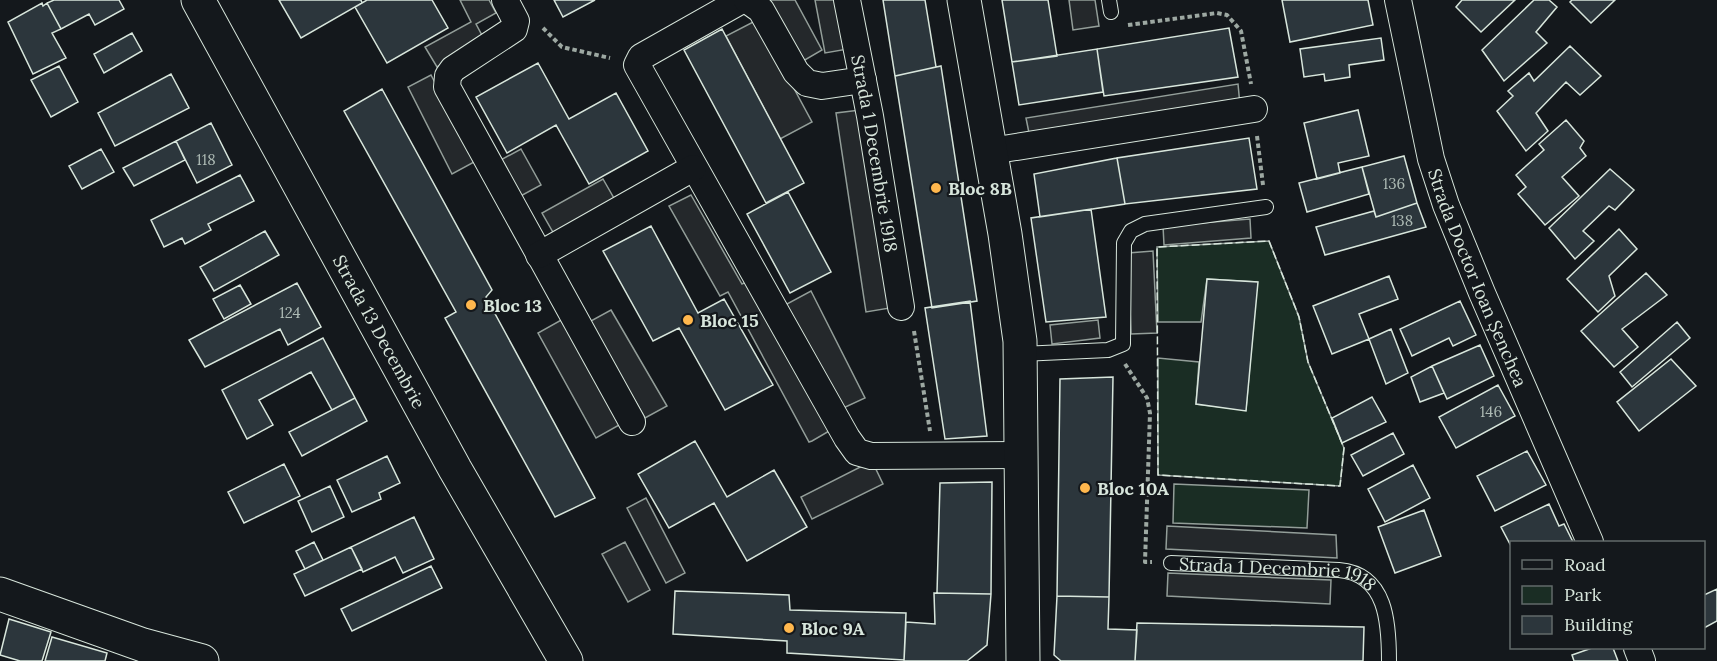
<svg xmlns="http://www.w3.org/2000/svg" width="1717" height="661" viewBox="0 0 1717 661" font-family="Lora,serif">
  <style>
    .green { fill: #1a2d24; stroke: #939e99; stroke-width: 1.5 }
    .parking { fill: #24282b; stroke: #939e99; stroke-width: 1.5 }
    .building { fill: #2c363c; stroke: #d8e6dc; stroke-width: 1.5 }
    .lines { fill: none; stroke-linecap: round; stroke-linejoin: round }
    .service-casing { stroke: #d8e6dc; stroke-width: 16 }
    .minor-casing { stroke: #d8e6dc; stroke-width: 28 }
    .tertiary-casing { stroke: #d8e6dc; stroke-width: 35 }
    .secondary-casing { stroke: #d8e6dc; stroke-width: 35 }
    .path { stroke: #9da8a2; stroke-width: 4; stroke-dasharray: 4.5 3; stroke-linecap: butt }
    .service { stroke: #14181c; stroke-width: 14 }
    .minor { stroke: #14181c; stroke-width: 26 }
    .tertiary { stroke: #14181c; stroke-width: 33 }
    .secondary { stroke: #14181c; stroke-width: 33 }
    .fence { stroke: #d8e6dc; stroke-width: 1.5; stroke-dasharray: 8 3; stroke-linecap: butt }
    .poi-dot { fill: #ffb74d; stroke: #14181c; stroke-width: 2 }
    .labels { text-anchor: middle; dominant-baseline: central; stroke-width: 4.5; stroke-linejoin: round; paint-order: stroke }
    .number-label { font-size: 15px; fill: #adbab4 }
    .street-label { font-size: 18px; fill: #d8e6dc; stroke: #14181c }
    .poi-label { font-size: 18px; font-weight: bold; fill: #d8e6dc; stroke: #14181c; text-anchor: start }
  </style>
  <rect width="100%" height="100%" fill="#14181c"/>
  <path class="green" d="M1269 241 1299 317 1308 362 1344 448 1340 486 1158 475V358L1199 362 1196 404 1246 410 1257 282 1207 279 1201 322H1158L1157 247Z
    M1174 484 1309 490 1307 528 1173 523Z"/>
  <path class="parking" d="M460 0H489L496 13 476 24 484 39 437 67 425 47 471 22Z
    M762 0H795L822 50 798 64Z
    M815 0H839L848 49 825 53Z
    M1069 0H1095L1099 26 1073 30Z
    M757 20 812 122 780 139 726 36Z
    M431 75 476 161 452 174 408 87Z
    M1238 84 1240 105 1030 138 1026 118Z
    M860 110 890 308 866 312 836 113Z
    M521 149 541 185 517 198 497 162Z
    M603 179 615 200 554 234 542 213Z
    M691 195 742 284 750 280 831 430 812 441 809 442 728 292 720 296 669 206Z
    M1250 219 1251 238 1164 245 1163 226Z
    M1153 251 1157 333 1131 334 1128 253Z
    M811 291 865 398 839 410 785 305Z
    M611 310 667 406 645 418 589 322Z
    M563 319 621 424 596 438 538 333Z
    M1098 320 1100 338 1052 344 1050 325Z
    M872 461 883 484 812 519 801 497Z
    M646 498 685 573 666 583 627 508Z
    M1167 526 1336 535 1337 558 1166 549Z
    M625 542 650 590 628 602 602 554Z
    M1168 573 1331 580 1330 604 1167 596Z"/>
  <path class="building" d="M54 0H119L124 9 95 25 89 14 61 29 47 3Z
    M279 0H361L362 3 301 38Z
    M367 0H432L448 28 387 63 355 7Z
    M554 0H595L563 17Z
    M883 0H925L936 67 895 76Z
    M1002 0H1048L1057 56 1012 62Z
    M1282 0H1368L1373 25 1290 42Z
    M1462 0H1515L1481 32 1456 7Z
    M1534 0H1549L1557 7 1536 32 1547 43 1504 81 1482 50Z
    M1572 0H1615L1591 23 1570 2Z
    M42 3 43 6 47 3 61 29 52 33 66 58 33 74 8 22Z
    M1229 28 1238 77 1104 96 1097 49Z
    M722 29 804 183 766 203 684 50Z
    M132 33 142 51 104 73 94 54Z
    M1381 38 1384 60 1349 65 1350 77 1325 81 1324 74 1304 77 1300 49Z
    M1570 46 1601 76 1580 95 1566 82 1536 113 1548 131 1526 151 1497 111 1513 96 1508 91 1529 73 1534 81Z
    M1097 49 1103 92 1019 105 1012 62Z
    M538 63 569 119 616 93 648 151 589 184 556 125 507 153 476 97Z
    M59 66 78 102 51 117 31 80Z
    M941 66 977 301 932 308 895 76Z
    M171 74 189 108 115 146 98 113Z
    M382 89 492 290 486 297 595 498 555 517 445 318 456 312 344 111Z
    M1358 110 1369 156 1338 163 1340 173 1317 179 1304 123Z
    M1566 120 1584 141 1580 148 1586 156 1562 177 1579 196 1545 225 1518 194 1526 187 1516 175 1544 150 1539 144Z
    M211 123 232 165 197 183 176 141Z
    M1249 138 1257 189 1125 204 1117 158Z
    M176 141 185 160 134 186 123 168Z
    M101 149 114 172 82 189 69 166Z
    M1404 156 1417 203 1376 217 1362 167Z
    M1117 158 1125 204 1040 217 1034 174Z
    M1362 167 1369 194 1307 212 1299 183Z
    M1610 169 1634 190 1615 210 1609 206 1583 231 1594 241 1575 259 1549 228Z
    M240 175 254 201 208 224 211 230 185 244 182 238 164 247 151 220Z
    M788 192 831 272 790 293 747 214Z
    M1417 203 1426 227 1325 255 1316 227 1374 211 1376 217Z
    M1091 209 1106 317 1046 322 1031 218Z
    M651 226 698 313 724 299 773 385 725 410 679 328 653 341 603 251Z
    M1619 229 1637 249 1609 276 1615 296 1598 312 1567 279Z
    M265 231 279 255 214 291 200 267Z
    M1646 273 1667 295 1622 329 1638 347 1614 367 1581 331Z
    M1389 276 1398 299 1359 314 1369 339 1332 354 1313 306Z
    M1207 279 1258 282 1246 411 1196 404Z
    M297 283 321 327 288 345 280 329 205 367 189 340Z
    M240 285 251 304 224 319 213 299Z
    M970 301 987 436 945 439 925 308Z
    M1460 301 1476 335 1453 346 1449 338 1412 356 1400 329Z
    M1677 322 1690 338 1632 387 1620 372Z
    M1391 329 1408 373 1386 384 1369 339Z
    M323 338 355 398 332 410 311 372 259 400 273 425 247 439 222 390Z
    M1480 345 1494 376 1447 399 1432 366Z
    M1671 359 1696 386 1639 431 1617 402Z
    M1432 366 1444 393 1420 402 1411 377Z
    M1113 377 1109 597 1057 596 1060 379Z
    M1498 385 1515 416 1456 448 1439 417Z
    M1372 397 1386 422 1342 443 1332 418Z
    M355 398 367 421 302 456 289 432Z
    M1393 433 1404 454 1363 476 1351 455Z
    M695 441 727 497 774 470 807 527 747 561 714 503 669 528 638 474Z
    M1527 451 1546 485 1495 511 1477 476Z
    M387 456 400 483 379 493 381 499 352 512 337 480Z
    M284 464 300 496 244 523 228 492Z
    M1413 465 1430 498 1385 522 1368 489Z
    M992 482 991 594 937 593 940 483Z
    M330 486 344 517 312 532 298 501Z
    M1549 504 1559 526 1564 524 1573 542H1512V548L1501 527Z
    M1424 510 1441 556 1395 573 1378 527Z
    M414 517 434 559 403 573 395 557 363 572 351 547Z
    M314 542 323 560 305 569 296 551Z
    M351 547 362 569 305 596 294 574Z
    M431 566 442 588 352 631 341 609Z
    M1717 589V621L1704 628V595Z
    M675 591 789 595 790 610 906 613 904 660 787 653V641L673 634Z
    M934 593 991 594 987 645 967 661H904L906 622 935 624Z
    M1057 596 1109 597 1108 629 1137 630 1135 661H1061L1054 655Z
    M9 619 51 632 42 661H20L0 655Z
    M1137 623 1364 627 1363 661H1135Z
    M52 637 107 653 105 661H45Z
    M1592 648H1613L1618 661H1574L1572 655Z"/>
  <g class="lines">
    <defs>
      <g id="service">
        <path d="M1109 0 1111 12"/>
        <path d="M1021 354 1108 350 1123 344 1124 243 1131 231 1145 224 1266 207"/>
        <path id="s1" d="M1171 563 1339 570C1387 574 1389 624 1389 661"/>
      </g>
      <g id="minor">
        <path d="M505 0 516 21 514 29 453 69 448 76 447 87 632 422"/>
        <path d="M742 0 641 57 637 65 847 438 857 452 871 456 1022 455"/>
        <path d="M747 0 761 10 796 72 807 83 822 86 863 80"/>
        <path id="s2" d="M847 0 870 116 901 307"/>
        <path id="s3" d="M1398 0 1431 159 1446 205 1482 293 1590 542"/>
        <path d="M991 151 1254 109"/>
        <path d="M539 255 693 168"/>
        <path d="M1637 648 1642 661"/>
      </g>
      <path id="tertiary" d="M964 0 1005 234 1020 341 1023 661
        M0 594 143 645 202 661"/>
      <g id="secondary">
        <path id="s4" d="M198 0 455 469 566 661"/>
      </g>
    </defs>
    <use href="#service" class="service-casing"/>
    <use href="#minor" class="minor-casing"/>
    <use href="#tertiary" class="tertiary-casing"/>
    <use href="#secondary" class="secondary-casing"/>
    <path class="path" d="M1128 25 1217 13 1227 15 1241 31 1251 84
      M543 28 562 47 610 58
      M1257 136 1263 185
      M914 331 930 431
      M1125 364 1147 398 1150 413 1145 562H1152"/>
    <use href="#service" class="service"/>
    <use href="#minor" class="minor"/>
    <use href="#tertiary" class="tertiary"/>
    <use href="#secondary" class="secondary"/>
    <path class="fence" d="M1269 241 1299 317 1308 362 1344 448 1340 486 1158 475 1157 247Z"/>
  </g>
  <g class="poi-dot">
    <circle cx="936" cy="188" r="6"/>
    <circle cx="471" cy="305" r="6"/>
    <circle cx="688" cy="320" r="6"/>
    <circle cx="1085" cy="488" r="6"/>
    <circle cx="789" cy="628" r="6"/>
  </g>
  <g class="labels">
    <g class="number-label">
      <text x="206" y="159">118</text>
      <text x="1394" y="183">136</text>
      <text x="1402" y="220">138</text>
      <text x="290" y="312">124</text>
      <text x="1491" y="411">146</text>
    </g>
    <g class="street-label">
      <text stroke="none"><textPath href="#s2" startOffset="156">Strada 1 Decembrie 1918</textPath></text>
      <text stroke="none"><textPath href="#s3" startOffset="290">Strada Doctor Ioan Șenchea</textPath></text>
      <text stroke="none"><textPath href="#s4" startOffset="378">Strada 13 Decembrie</textPath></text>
      <text stroke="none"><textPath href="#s1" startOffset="108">Strada 1 Decembrie 1918</textPath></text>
    </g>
    <g class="poi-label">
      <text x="948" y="188">Bloc 8B</text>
      <text x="483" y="305">Bloc 13</text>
      <text x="700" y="320">Bloc 15</text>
      <text x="1097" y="488">Bloc 10A</text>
      <text x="801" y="628">Bloc 9A</text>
    </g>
  </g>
  <rect x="1510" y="541" width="195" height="108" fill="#14181c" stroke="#626a69" stroke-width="1.5"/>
  <rect x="1522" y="560" width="30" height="9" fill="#14181c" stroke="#626a69" stroke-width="1.5"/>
  <text x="1564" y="571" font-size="18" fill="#d8e6dc">Road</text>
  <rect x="1522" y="586" width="30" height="18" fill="#1a2d24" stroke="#626a69" stroke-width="1.5"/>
  <text x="1564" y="601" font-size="18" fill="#d8e6dc">Park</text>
  <rect x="1522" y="616" width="30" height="18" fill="#2c363c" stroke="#626a69" stroke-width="1.5"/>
  <text x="1564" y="631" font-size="18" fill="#d8e6dc">Building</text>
</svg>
